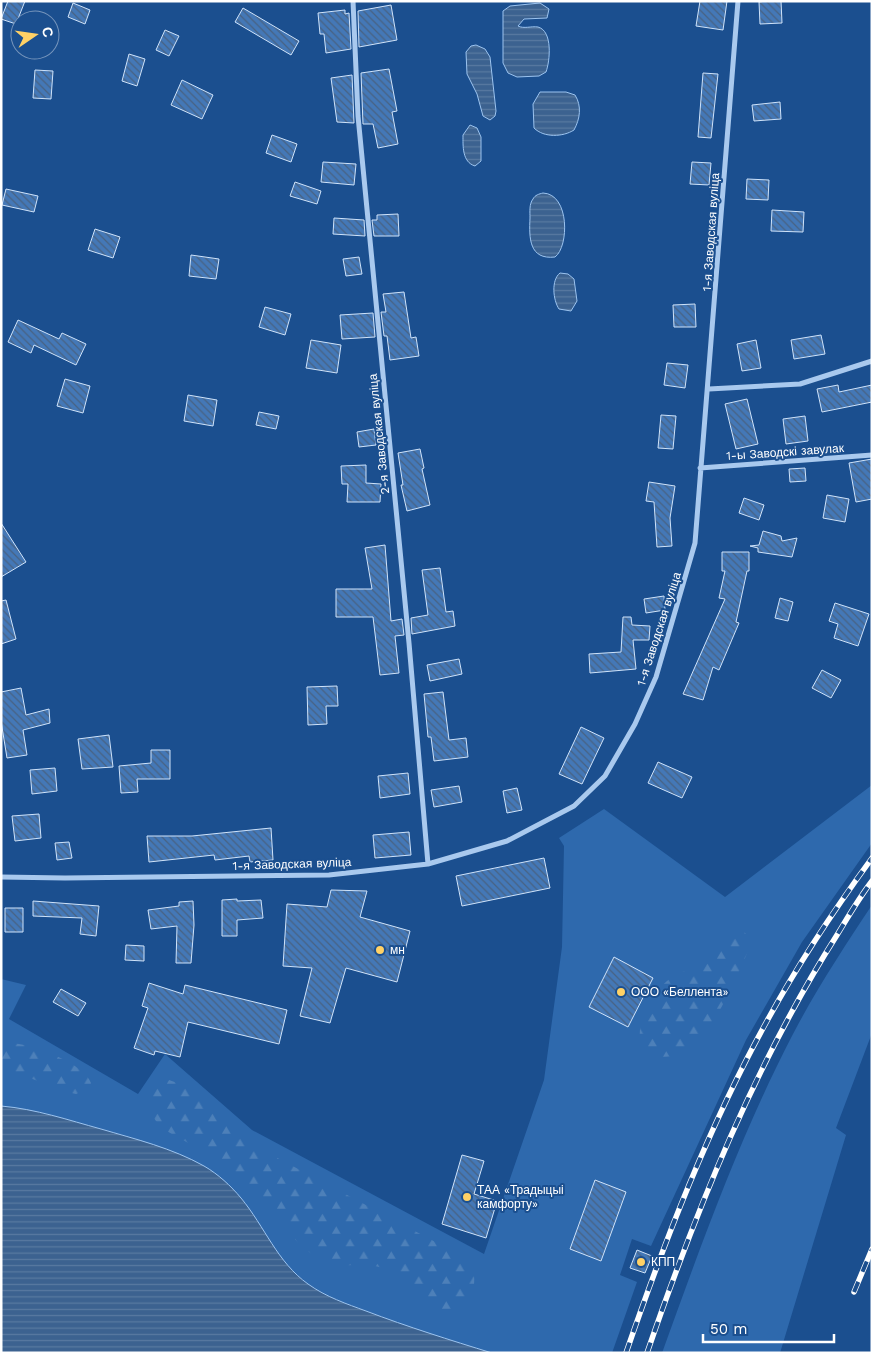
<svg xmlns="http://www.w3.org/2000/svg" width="873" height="1354" viewBox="0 0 873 1354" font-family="'Work Sans',sans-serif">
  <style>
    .grass { fill: #2e69ad }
    .forest { fill: url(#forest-firs) }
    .water { fill: url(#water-rules); stroke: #9cc4f0 }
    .building { fill: url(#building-back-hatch); stroke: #cfe3fa }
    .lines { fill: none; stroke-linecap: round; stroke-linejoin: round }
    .minor { stroke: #a9c9ee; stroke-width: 5 }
    .rail-casing { stroke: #fff; stroke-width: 5.5 }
    .rail { stroke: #1b4f8f; stroke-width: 4; stroke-dasharray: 11; stroke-linecap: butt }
    .poi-dot { fill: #ffd166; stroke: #1b4f8f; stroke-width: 2 }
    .labels { text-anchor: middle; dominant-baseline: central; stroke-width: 4; stroke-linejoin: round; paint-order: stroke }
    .street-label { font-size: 12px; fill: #fff; stroke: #1b4f8f }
    .poi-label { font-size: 12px; fill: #fff; stroke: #1b4f8f; text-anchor: start }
  </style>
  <defs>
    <pattern id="forest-firs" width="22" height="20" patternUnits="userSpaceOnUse" patternTransform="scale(1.25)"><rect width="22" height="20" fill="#2e69ad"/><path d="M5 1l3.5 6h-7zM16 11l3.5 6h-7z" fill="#4d80b9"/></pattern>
    <pattern id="water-rules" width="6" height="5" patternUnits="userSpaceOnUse" patternTransform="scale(1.25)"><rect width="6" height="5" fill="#3c6290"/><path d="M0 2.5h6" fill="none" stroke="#597aa1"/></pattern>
    <pattern id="building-back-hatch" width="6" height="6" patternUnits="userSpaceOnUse" patternTransform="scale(1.25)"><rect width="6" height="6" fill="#4478b7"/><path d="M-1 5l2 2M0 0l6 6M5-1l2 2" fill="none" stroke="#486282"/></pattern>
  </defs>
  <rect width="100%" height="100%" fill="#1b4f8f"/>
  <path class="grass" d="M872 785V843L802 942 746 1040 651 1246 632 1239 620 1275 637 1282 612 1353H492L412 1328 332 1298 309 1285 289 1268 273 1249 242 1199 205 1167 182 1156 130 1137 44 1113 1 1106V979L26 985 9 1019 138 1094 165 1054 252 1130 484 1254 544 1080 562 947 564 846 559 838 604 809 725 897Z
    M872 905V1033L836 1128 846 1135 780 1353H662C701 1245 740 1136 793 1034 816 990 844 947 872 905Z"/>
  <path class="forest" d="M737 929 743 930 748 937 750 945C745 960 738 974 731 988 716 1020 689 1073 645 1052 630 1032 650 995 667 981 678 972 693 969 704 959 715 949 721 932 737 929Z
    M10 1043C30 1043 84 1063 91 1083L89 1089 76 1094 67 1092 6 1069 1 1065V1050Z
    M169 1080C199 1089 227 1128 255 1146L441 1245 467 1265 474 1274C475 1287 473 1297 463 1305 434 1327 407 1282 386 1270 366 1259 342 1272 320 1259 297 1247 284 1225 267 1205 257 1193 244 1181 231 1171 218 1161 204 1152 190 1144 179 1137 164 1132 156 1121 143 1104 149 1084 169 1080Z"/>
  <path class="water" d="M540 3 549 9 547 18 524 19 518 26C524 29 531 26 538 27 553 31 550 61 546 72L539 76 517 77 508 73 503 63V11L510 6Z
    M476 45 485 49 490 57 496 111 495 116 490 120 483 116 477 94 467 74 466 52 471 46Z
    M540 92H566L575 95C582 106 580 119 574 130 563 137 544 138 534 128L533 104Z
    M470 125 477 128 481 137V161L475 166C462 162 463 146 463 135Z
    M543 193C570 194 569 247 555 257 529 260 529 238 530 218 530 212 529 204 533 199 535 195 539 194 543 193Z
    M560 273 568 274 574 279 577 301 571 311 559 309C553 300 551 280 560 273Z
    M1 1106C36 1109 68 1120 101 1129 135 1139 172 1148 204 1166 218 1174 231 1186 241 1198 265 1227 277 1262 308 1284 326 1297 347 1304 366 1311 408 1327 450 1340 492 1353H1Z"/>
  <path class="building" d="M8 1H25L16 24 1 19Z
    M700 1H727L723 30 696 26Z
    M766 1H781L782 23 760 24 759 2Z
    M73 3 90 10 85 24 68 17Z
    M391 5 397 40 359 47 358 11Z
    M243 8 299 41 291 55 235 22Z
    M345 10V14L349 13 351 49 326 53 324 34H320L318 13Z
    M165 30 179 36 169 56 156 50Z
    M129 54 145 59 137 86 122 81Z
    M389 69 397 111 392 112 398 144 378 148 373 124H363L361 73Z
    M35 70 53 71 51 99 33 98Z
    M703 73 718 74 711 138 698 137Z
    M352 75 354 123 337 122 331 78Z
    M182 80 213 95 202 119 171 105Z
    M780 102 781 119 754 121 752 105Z
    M272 135 297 144 291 162 266 153Z
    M323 162 356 164 354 185 321 182Z
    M692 162 711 163 709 185 690 184Z
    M747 179 769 180 768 200 746 199Z
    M295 182 321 191 317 204 290 196Z
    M6 189 38 196 34 212 2 205Z
    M772 210 804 212 803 232 771 231Z
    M398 214 399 236H374L372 220H377V215Z
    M334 218 364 220 365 236 333 234Z
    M95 229 120 237 113 258 88 250Z
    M191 255 219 259 216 279 189 276Z
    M359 257 362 274 346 276 343 259Z
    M404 292 411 338 416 337 419 356 390 360 387 336H384L381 312H386L383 294Z
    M695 304 696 327H674L673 305Z
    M265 307 291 314 285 335 259 327Z
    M373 313 375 337 342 339 340 315Z
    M18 320 59 339 62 333 86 344 76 365 34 345 31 353 8 342Z
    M821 335 825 354 794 359 791 340Z
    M311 340 341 345 337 373 306 368Z
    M756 340 761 368 742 371 737 344Z
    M667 363 688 365 685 388 664 385Z
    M65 379 90 386 83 413 57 406Z
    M838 385 839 392 872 385V402L822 412 817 389Z
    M188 395 217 400 213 426 184 421Z
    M747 399 758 444 736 449 725 404Z
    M259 412 279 416 276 429 256 425Z
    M661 415 676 416 673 449 658 448Z
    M805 416 808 441 786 444 783 419Z
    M374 429 376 445 359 447 357 432Z
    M420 449 424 468 422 469 430 505 407 511 401 485H403L398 453Z
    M872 459V499L856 502 849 463Z
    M366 465V483L381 484 380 502H347L348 484H342L341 466Z
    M805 468 806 481 790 482 789 469Z
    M649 482 675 486 670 518 672 546 657 547 654 502 646 501Z
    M827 495 849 499 845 522 823 518Z
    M744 498 764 505 759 520 739 513Z
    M1 523 26 562 1 577Z
    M763 531 781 536 782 541 797 538 792 557 758 552V548L750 546 759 545Z
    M385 545 391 621 402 619 404 635 395 636 399 673 380 675 373 617H336V589H372L365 548Z
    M722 552H749V571H747L736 622 739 623 719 670 713 667 703 700 683 694 725 599 719 598 725 571H722Z
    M440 568 446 612 453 611 455 626 412 634 411 618 428 615 422 570Z
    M664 596 665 610 646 613 644 599Z
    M780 598 793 602 788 621 775 618Z
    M6 600 16 639 1 644V601Z
    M835 603 869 614 858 646 834 638 838 624 829 621Z
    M623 617H631L632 625 650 626 649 640H633L636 669 590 673 589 654 621 652Z
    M459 659 462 674 430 681 427 665Z
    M822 670 841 680 831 698 812 688Z
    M337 686 338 706H326L327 724 308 725 307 687Z
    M21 688 26 715 49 709 50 723 23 730 27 755 7 758 1 721V692Z
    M443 692 449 740 466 738 468 757 434 761 431 737H428L424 694Z
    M581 727 604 738 582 784 559 774Z
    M109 735 113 767 82 769 78 739Z
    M151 750H170V779H137L138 792 121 793 119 766 151 763Z
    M658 762 692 777 682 798 648 783Z
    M55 768 57 791 32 794 30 770Z
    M408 773 410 794 380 798 378 776Z
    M459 786 462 802 434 807 431 790Z
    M517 788 522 810 507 813 503 791Z
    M39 814 41 838 15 841 12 816Z
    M271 828 273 860 250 862 249 856 215 860 214 855 149 862 147 836H192Z
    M409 832 411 855 375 858 373 835Z
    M69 842 72 858 57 860 55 843Z
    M544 858 550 888 462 906 456 876Z
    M331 890 367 891 360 917 410 931 397 982 346 968 330 1023 300 1016 312 968 283 966 287 904 327 907Z
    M237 899V901L261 900 263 918 237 920V936H222V900Z
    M33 901 99 906 96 936 80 934 82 918 33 916Z
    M193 901 194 925 191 963H176L177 926 151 929 148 910 179 906V902Z
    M5 908H23V932H5Z
    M126 945 144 946V961L125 960Z
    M614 957 653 978 628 1027 589 1007Z
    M149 983 183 994 185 985 287 1010 279 1044 188 1022 180 1057 155 1051 154 1055 134 1048 148 1008 142 1006Z
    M61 989 86 1003 78 1016 53 1002Z
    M462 1155 484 1161 474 1194 497 1201 486 1238 442 1224Z
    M595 1180 626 1192 601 1261 570 1249Z
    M637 1250 652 1256 645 1273 630 1268Z"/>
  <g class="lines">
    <path class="minor" d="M353 1 358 116 409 643 428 864
      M709 389 800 384 872 361
      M700 468 872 455
      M1 877 65 878 329 875 428 864 507 841 574 806 605 776 635 724 656 677 695 543 738 1"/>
    <defs>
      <path id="rail" d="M854 1292 872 1249
        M626 1353C665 1240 709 1126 767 1021 798 964 834 910 872 858
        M647 1353C697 1208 755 1064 837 935 848 917 859 898 872 881"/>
    </defs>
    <use href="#rail" class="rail-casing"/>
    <use href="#rail" class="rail"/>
  </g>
  <g class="poi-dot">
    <circle cx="380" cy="950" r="5"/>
    <circle cx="621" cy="992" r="5"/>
    <circle cx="467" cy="1197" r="5"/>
    <circle cx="641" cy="1262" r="5"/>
  </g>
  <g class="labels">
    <g class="street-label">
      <text transform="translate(711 232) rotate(-86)">1-я Заводская вуліца</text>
      <text transform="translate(379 434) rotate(-96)">2-я Заводская вуліца</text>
      <text transform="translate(785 452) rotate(-4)">1-ы Заводскі завулак</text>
      <text transform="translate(659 629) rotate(-72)">1-я Заводская вуліца</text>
      <text transform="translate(292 864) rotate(-2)">1-я Заводская вуліца</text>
    </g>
    <g class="poi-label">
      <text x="390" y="950">мн</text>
      <text x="631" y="992">ООО «Беллента»</text>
      <text x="477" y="1190">ТАА «Традыцыі<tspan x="477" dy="14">камфорту»</tspan></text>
      <text x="651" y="1262">КПП</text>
    </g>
  </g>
  <rect width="873" height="1354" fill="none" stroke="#ffffff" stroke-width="5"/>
  <g transform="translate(35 35) rotate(77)"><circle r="24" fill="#1b4f8f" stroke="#7695bc"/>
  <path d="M0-4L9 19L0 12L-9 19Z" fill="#ffd166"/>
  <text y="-8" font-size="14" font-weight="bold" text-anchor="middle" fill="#ffffff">С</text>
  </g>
  <path d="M703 1334v8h131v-8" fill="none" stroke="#ffffff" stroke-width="2.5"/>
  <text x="710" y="1334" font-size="15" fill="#ffffff" stroke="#1b4f8f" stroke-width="4" paint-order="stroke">50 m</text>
</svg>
